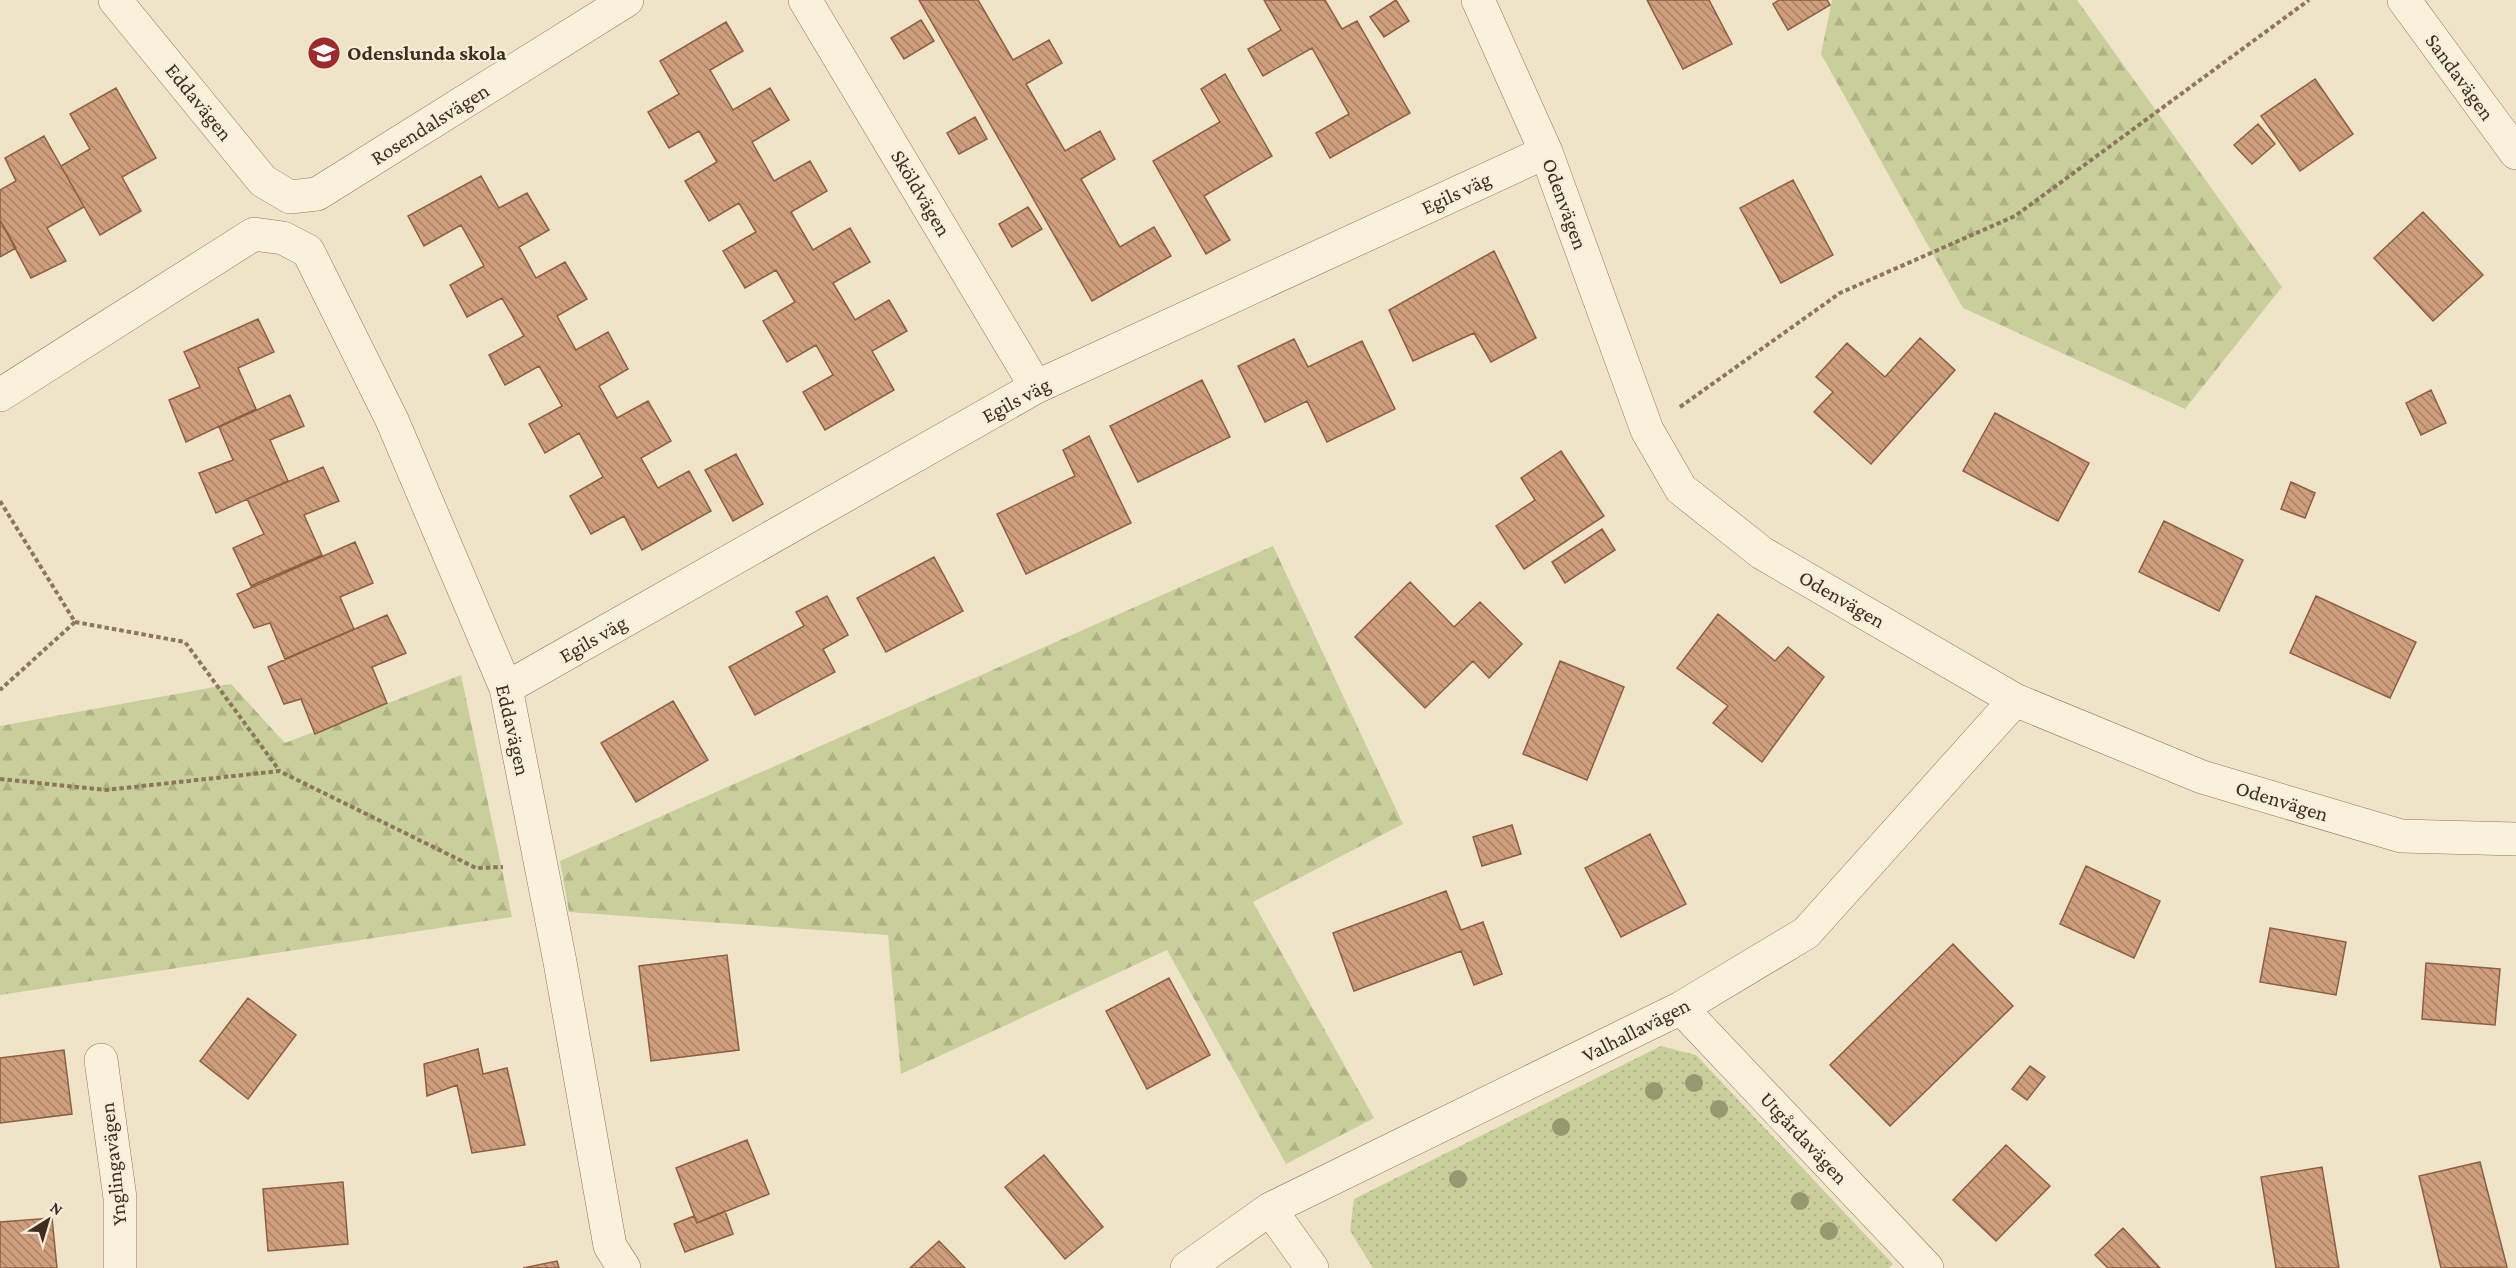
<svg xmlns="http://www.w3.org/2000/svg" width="2516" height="1268" viewBox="0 0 2516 1268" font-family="'Crimson Pro',serif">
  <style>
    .forest { fill: url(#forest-firs) }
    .park { fill: url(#park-dots) }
    .building { fill: url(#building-back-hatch); stroke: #8d5f41; stroke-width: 1.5 }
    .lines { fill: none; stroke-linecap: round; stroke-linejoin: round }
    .minor-casing { stroke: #8d765c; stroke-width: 34 }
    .tertiary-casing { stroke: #8d765c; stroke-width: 34 }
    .path { stroke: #8d765c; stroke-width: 4; stroke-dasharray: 4.5 3; stroke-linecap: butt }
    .minor { stroke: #faf1dc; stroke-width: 33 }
    .tertiary { stroke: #faf1dc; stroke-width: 33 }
    .tree { fill: #96986f }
    .labels { text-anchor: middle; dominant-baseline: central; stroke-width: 4.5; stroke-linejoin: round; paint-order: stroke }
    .poi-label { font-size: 21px; font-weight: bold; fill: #3d2e20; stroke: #f7eed8; text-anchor: start }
    .street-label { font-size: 21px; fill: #3d2e20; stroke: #f7eed8 }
  </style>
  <defs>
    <pattern id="forest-firs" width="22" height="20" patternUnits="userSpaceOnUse" patternTransform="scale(1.5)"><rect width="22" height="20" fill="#c9cf9b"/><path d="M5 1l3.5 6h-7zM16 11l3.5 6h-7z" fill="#aeb285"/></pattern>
    <pattern id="park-dots" width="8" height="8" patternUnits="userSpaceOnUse" patternTransform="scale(1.5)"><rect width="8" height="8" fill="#c9cf9b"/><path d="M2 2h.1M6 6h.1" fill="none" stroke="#aeb285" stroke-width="1.8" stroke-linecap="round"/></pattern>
    <pattern id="building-back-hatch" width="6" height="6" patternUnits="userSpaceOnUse" patternTransform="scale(1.5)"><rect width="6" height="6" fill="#cf9f7d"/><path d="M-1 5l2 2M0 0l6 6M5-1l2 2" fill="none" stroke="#a98266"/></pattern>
  </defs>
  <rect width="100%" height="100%" fill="#f0e4c8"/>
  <path class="forest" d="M1832 0H2077L2282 287 2185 409 1963 308 1821 54Z
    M1273 546 1403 824 1253 902 1374 1118 1286 1164 1167 950 901 1074 888 935 569 912 560 861Z
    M461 675 512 917 0 995V726L231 684 285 743Z"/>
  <path class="park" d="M1661 1046 1696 1055 1893 1264 1889 1268H1373L1350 1231 1354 1199Z"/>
  <path class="building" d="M919 0H978L1013 60 1049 40 1062 63 1026 84 1065 151 1100 131 1115 159 1081 179 1120 247 1154 227 1171 256 1092 301Z
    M1264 0H1325L1342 29 1357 21 1410 113 1330 158 1316 133 1349 114 1312 48 1263 76 1248 49 1281 30Z
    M1396 0 1409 21 1384 37 1370 17Z
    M1647 0H1709L1732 44 1683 69Z
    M1779 0H1827L1830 5 1788 30 1773 4Z
    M921 20 934 41 904 59 891 38Z
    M726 22 743 51 710 70 733 110 770 88 789 120 752 142 774 181 810 161 827 191 791 212 813 250 850 228 870 262 833 283 855 320 889 300 907 331 872 351 894 390 825 430 803 392 833 375 816 345 787 362 763 321 795 302 776 270 745 288 723 251 756 232 739 203 709 221 685 181 717 162 699 131 669 148 648 112 679 94 660 61Z
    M1225 74 1272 156 1204 196 1230 240 1206 254 1153 161 1220 122 1201 89Z
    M2315 79 2353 134 2300 171 2261 116Z
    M116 88 156 158 122 177 141 211 100 235 61 166 90 149 70 114Z
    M975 117 987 139 959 154 947 133Z
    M2258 124 2275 144 2252 164 2234 145Z
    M44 136 84 207 47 228 66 261 31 278 0 220V190L16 181 5 158Z
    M481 176 499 208 527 193 549 230 519 247 536 278 565 262 587 299 557 316 576 350 608 332 628 369 599 386 617 418 648 401 671 441 641 458 658 488 689 471 711 511 642 550 624 516 591 534 570 496 603 477 579 433 545 453 529 424 562 406 539 366 505 385 489 355 524 336 502 298 467 317 450 285 484 266 461 225 424 246 408 216Z
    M1793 180 1833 255 1781 283 1740 208Z
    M1028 207 1042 229 1012 247 999 224Z
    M2423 212 2483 275 2433 321 2374 258Z
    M0 220 16 248 0 257Z
    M1494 251 1536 338 1491 362 1474 333 1413 361 1389 310Z
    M258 319 274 352 238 368 256 409 186 442 169 400 200 387 184 352Z
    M1920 338 1955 370 1871 464 1814 412 1833 392 1816 377 1847 343 1885 377Z
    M1294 339 1308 367 1362 341 1395 409 1327 442 1307 401 1265 422 1238 366Z
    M1202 380 1230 437 1138 482 1110 426Z
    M2431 390 2446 423 2421 435 2406 403Z
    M290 395 304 426 270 440 288 481 216 513 199 473 233 460 219 427Z
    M1995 413 2089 463 2058 521 1963 471Z
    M1089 436 1131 523 1026 574 997 514 1075 476 1063 450Z
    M1561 451 1604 516 1524 569 1496 526 1535 500 1521 478Z
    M736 454 763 504 733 521 705 470Z
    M323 467 339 501 304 515 322 555 251 586 233 548 264 534 247 499Z
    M2291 482 2315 493 2305 518 2281 509Z
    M2164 521 2243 560 2219 611 2139 572Z
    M1602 529 1615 550 1565 583 1552 562Z
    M355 542 373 583 340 597 354 629 285 659 270 623 254 628 237 594Z
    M934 557 963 611 886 652 857 598Z
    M1410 582 1454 627 1480 602 1522 644 1489 678 1473 661 1425 708 1355 637Z
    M827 596 848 635 823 649 835 672 755 715 729 667 804 626 796 612Z
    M2316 596 2416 642 2390 698 2290 653Z
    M1718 614 1775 661 1788 647 1824 677 1762 762 1713 723 1728 706 1677 668Z
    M387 615 406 653 372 667 387 703 315 734 301 699 284 704 268 667Z
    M1560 661 1624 687 1587 780 1523 754Z
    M673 701 708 760 636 802 601 743Z
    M1512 825 1521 854 1482 866 1473 837Z
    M1650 834 1686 904 1621 937 1585 868Z
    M2086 866 2160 901 2134 958 2060 924Z
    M1446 891 1461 930 1483 922 1502 974 1474 985 1461 951 1354 991 1333 933Z
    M2270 928 2346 942 2336 995 2260 982Z
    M1953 944 2013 1006 1890 1126 1830 1065Z
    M727 955 739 1050 651 1061 639 966Z
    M2426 963 2500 969 2495 1025 2422 1019Z
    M1169 978 1210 1055 1147 1089 1106 1011Z
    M248 998 296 1035 248 1099 200 1061Z
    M478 1049 483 1074 507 1068 525 1145 472 1153 457 1085 427 1096 424 1064Z
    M64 1050 72 1114 0 1123V1058Z
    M2030 1066 2045 1077 2027 1100 2012 1089Z
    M747 1140 769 1194 697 1223 676 1168Z
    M2006 1145 2050 1186 1996 1241 1953 1200Z
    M1044 1155 1103 1227 1065 1259 1005 1187Z
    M2480 1162 2507 1267 2441 1268 2419 1176Z
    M2322 1167 2339 1268H2276L2261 1177Z
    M343 1182 348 1244 268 1251 263 1189Z
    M725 1211 733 1234 685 1252 674 1224 694 1216 697 1223Z
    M52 1218 57 1268H0V1222Z
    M2123 1228 2160 1268H2108L2095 1255Z
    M939 1241 965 1268H910Z
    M557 1261 559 1268H523Z"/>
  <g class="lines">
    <defs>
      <path id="minor" d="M115 0 263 181 290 197 317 194 627 0
        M805 0 1036 387
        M1478 0 1546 152 1647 430 1681 489 1762 553 2015 700 2202 777 2401 836 2516 839
        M0 395 254 234 283 238 308 251 392 420 506 688 560 962 610 1246 624 1268
        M506 688 1036 387 1546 152
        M1681 1008 1927 1268
        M101 1060 120 1198V1268
        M1270 1209 1312 1268
        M1187 1268 1270 1209 1681 1008 1806 933 2015 700"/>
      <path id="tertiary" d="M2404 0 2516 153"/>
    </defs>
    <use href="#minor" class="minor-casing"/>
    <use href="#tertiary" class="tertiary-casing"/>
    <path class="path" d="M1680 407 1840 293 2015 216 2309 0
      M0 501 75 622 0 690
      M75 622 185 642 279 770
      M0 779 106 790 279 771 476 868 503 867"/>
    <use href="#minor" class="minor"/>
    <use href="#tertiary" class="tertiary"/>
  </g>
  <g class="tree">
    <circle cx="1694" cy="1083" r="9"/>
    <circle cx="1654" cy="1091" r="9"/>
    <circle cx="1719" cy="1109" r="9"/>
    <circle cx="1561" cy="1127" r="9"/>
    <circle cx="1458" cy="1179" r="9"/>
    <circle cx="1800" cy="1201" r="9"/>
    <circle cx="1829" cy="1231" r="9"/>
  </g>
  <defs>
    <symbol id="school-disc" viewBox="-11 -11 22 22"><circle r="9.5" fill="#9e2a2b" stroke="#f7eed8"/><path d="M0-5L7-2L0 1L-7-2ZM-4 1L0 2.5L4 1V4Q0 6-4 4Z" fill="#fff"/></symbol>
  </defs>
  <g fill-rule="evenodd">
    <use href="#school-disc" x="305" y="34" width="38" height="38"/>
  </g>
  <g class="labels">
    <g class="poi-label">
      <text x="347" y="53">Odenslunda skola</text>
    </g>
    <g class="street-label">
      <text transform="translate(2460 77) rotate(54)">Sandavägen</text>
      <text transform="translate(199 102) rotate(51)">Eddavägen</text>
      <text transform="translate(430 124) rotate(-32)">Rosendalsvägen</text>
      <text transform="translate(921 193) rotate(59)">Sköldvägen</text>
      <text transform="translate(1456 193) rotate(-25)">Egils väg</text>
      <text transform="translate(1565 204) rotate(70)">Odenvägen</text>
      <text transform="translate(1016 400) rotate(-28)">Egils väg</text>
      <text transform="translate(1842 599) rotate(30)">Odenvägen</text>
      <text transform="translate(593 639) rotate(-30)">Egils väg</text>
      <text transform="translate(513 730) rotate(77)">Eddavägen</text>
      <text transform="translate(2282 801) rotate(17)">Odenvägen</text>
      <text transform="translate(1636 1030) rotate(-27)">Valhallavägen</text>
      <text transform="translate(1804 1138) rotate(47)">Utgårdavägen</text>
      <text transform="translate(113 1164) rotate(-96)">Ynglingavägen</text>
    </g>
  </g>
  <g transform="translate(48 1220) rotate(37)" stroke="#f7eed8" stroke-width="4.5" paint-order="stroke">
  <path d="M0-4.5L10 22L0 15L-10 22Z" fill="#3d2e20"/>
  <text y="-9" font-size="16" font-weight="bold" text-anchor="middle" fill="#3d2e20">N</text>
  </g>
</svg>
